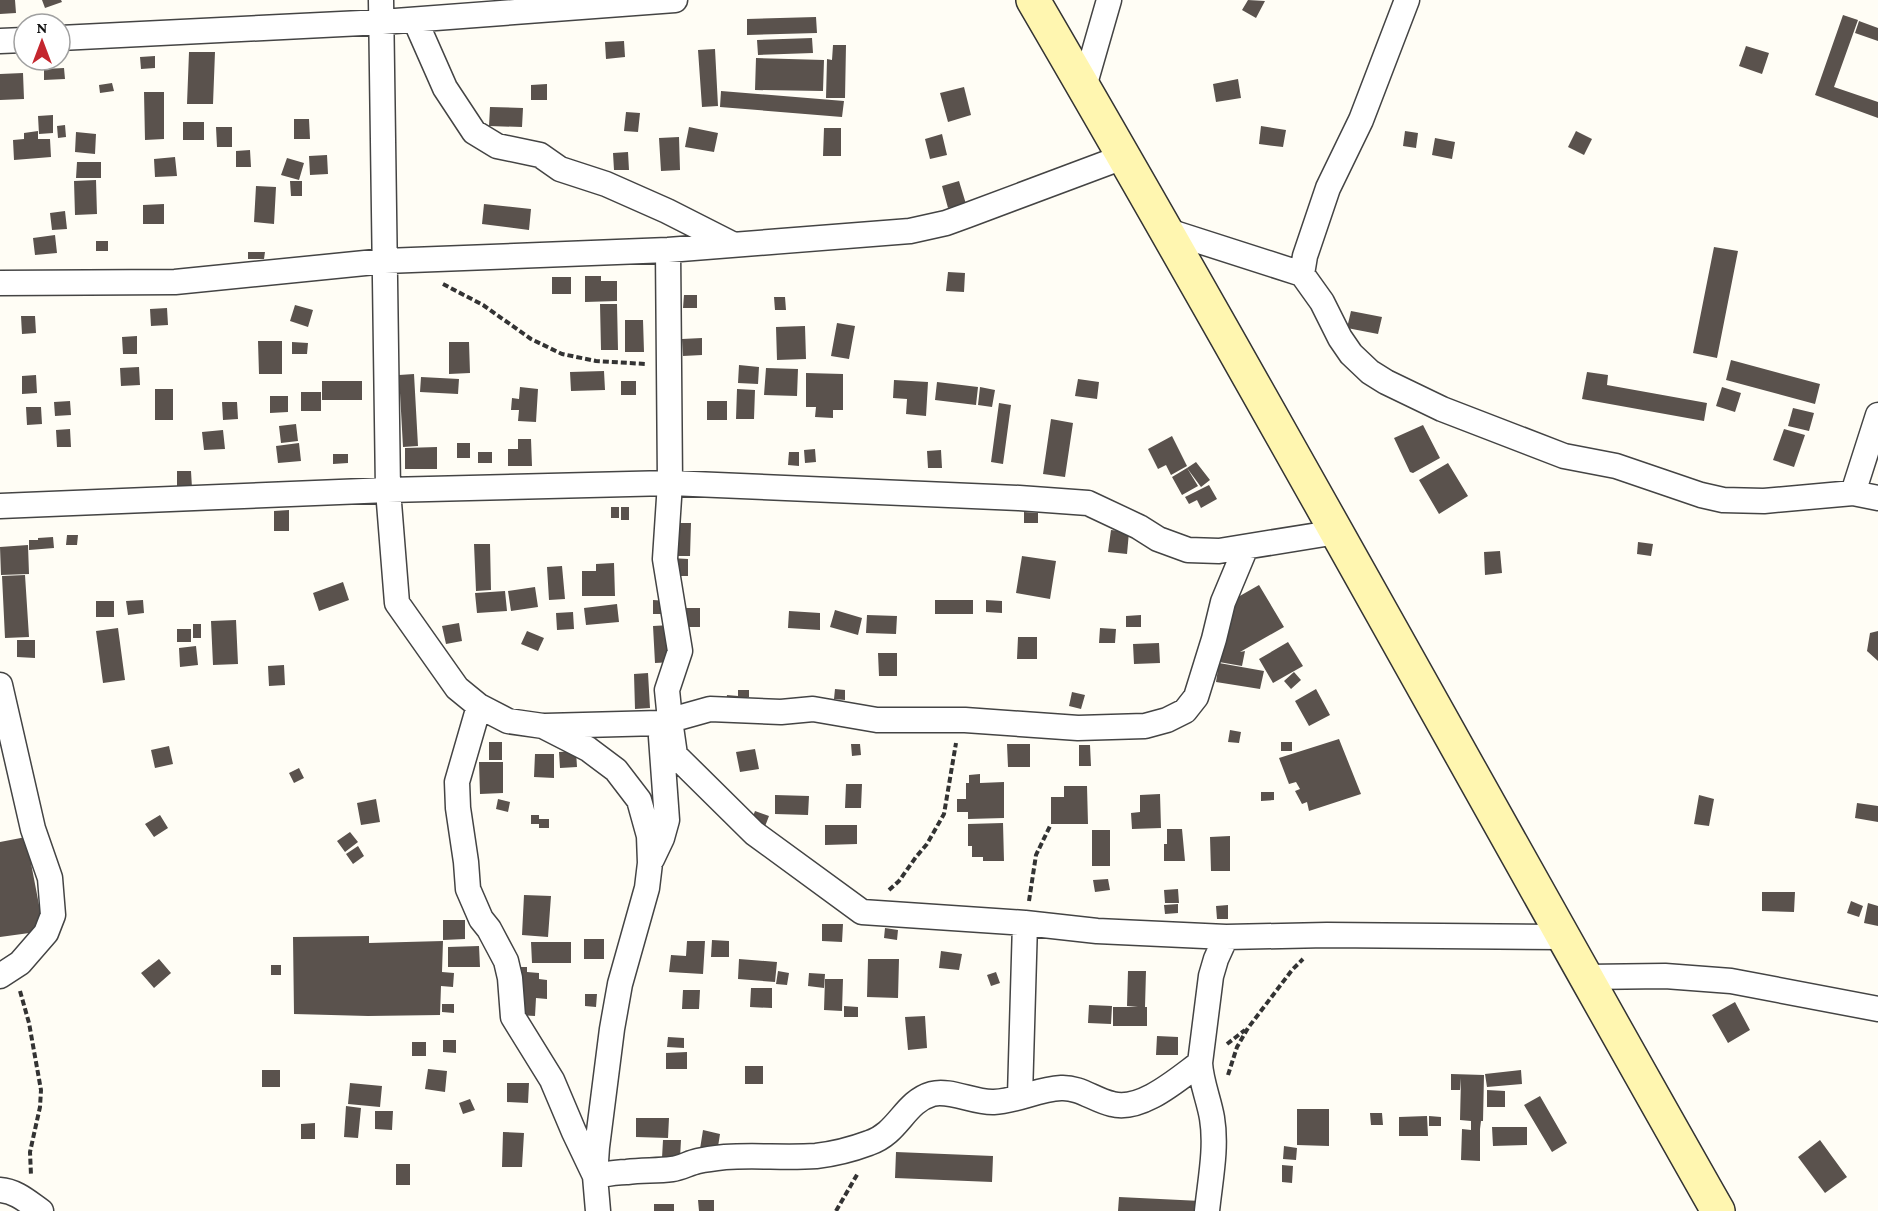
<svg xmlns="http://www.w3.org/2000/svg" width="1878" height="1211" viewBox="0 0 1878 1211" font-family="'Crimson Pro',serif">
  <style>
    .building { fill: #5a524d }
    .lines { fill: none; stroke-linecap: round; stroke-linejoin: round }
    .street-casing { stroke: #444; stroke-width: 27 }
    .secondary-casing { stroke: #333; stroke-width: 36 }
    .path { stroke: #333; stroke-width: 4; stroke-dasharray: 6 3; stroke-linecap: butt }
    .street { stroke: #fff; stroke-width: 24 }
    .secondary { stroke: #fff6b0; stroke-width: 33 }
  </style>
  <rect width="100%" height="100%" fill="#fffdf5"/>
  <path class="building" d="M0 0H15L16 13 0 14Z
    M42 0H61L62 2 45 8Z
    M1248 0 1265 1 1256 18 1242 10Z
    M1843 15 1858 20 1834 87 1878 102V118L1815 95Z
    M816 17 817 33 747 35V19Z
    M1859 21 1878 28V41L1855 33Z
    M812 38 813 53 758 55 757 40Z
    M624 41 625 57 606 59 605 42Z
    M833 45H846L845 98H826L827 59 832 60Z
    M1746 46 1769 53 1762 74 1739 66Z
    M715 49 718 106 702 107 698 50Z
    M189 52H215L213 104H187Z
    M155 56V68L141 69 140 57Z
    M756 58 824 60 823 91 755 90Z
    M64 68 65 79 44 80V69Z
    M23 73 24 99 0 100V74Z
    M1238 79 1241 98 1216 102 1213 84Z
    M112 83 114 91 100 93 99 85Z
    M547 84V100H531V85Z
    M964 87 971 115 948 122 940 93Z
    M721 91 844 101 842 117 720 107Z
    M144 92H164V139L145 140Z
    M490 107 523 108 522 127 489 126Z
    M626 112 640 113 638 132 624 131Z
    M53 115V133L39 134 38 116Z
    M294 119H309L310 139H294Z
    M183 122H204V140H183Z
    M65 125 66 137 58 138 57 126Z
    M1261 126 1286 130 1283 147 1259 144Z
    M216 127H232V147H217Z
    M689 127 718 133 714 152 685 147Z
    M824 128H841V156H823Z
    M38 131V139H50L51 157 14 160 13 140 24 139V133Z
    M1405 131 1418 133 1416 148 1403 146Z
    M1576 131 1592 139 1584 155 1568 147Z
    M76 132 96 134 95 154 75 152Z
    M942 134 947 155 930 159 925 139Z
    M679 137 680 170 661 171 659 138Z
    M1435 138 1455 142 1452 159 1432 155Z
    M250 150 251 167H236V151Z
    M628 152 629 170H614L613 153Z
    M327 155 328 174 310 175 309 156Z
    M175 157 177 176 155 177 154 159Z
    M287 158 304 163 299 180 281 175Z
    M77 162H101V178H76Z
    M96 180 97 214 75 215 74 181Z
    M290 181H302V196H291Z
    M959 181 966 204 948 208 942 186Z
    M256 186 276 187 274 224 254 222Z
    M164 204V224H143V205Z
    M484 204 531 209 529 230 482 224Z
    M65 211 67 229 52 230 50 213Z
    M55 235 57 253 35 255 33 238Z
    M96 241H108V251H96Z
    M1714 247 1738 251 1717 358 1693 353Z
    M248 252H265L264 259H248Z
    M948 272 965 273 964 292 946 291Z
    M585 276H601V281H617V301L585 302Z
    M552 277H571V294H552Z
    M684 295H697V308H683Z
    M774 297H785L786 310H775Z
    M600 304H617L618 350H601Z
    M295 305 313 310 308 327 290 321Z
    M167 308 168 325 151 326 150 309Z
    M1351 311 1382 317 1378 334 1347 328Z
    M21 316H35L36 333 22 334Z
    M625 320H643L644 352H625Z
    M837 323 855 326 849 359 831 356Z
    M805 326 806 359 777 360 776 327Z
    M137 336V354H123L122 337Z
    M702 338V355L683 356 682 339Z
    M258 341H282V374H259Z
    M292 342 308 343 307 354H292Z
    M449 342H469L470 373 449 374Z
    M1731 360 1820 384 1815 404 1726 380Z
    M739 365 759 367 758 384 738 383Z
    M139 367 140 385 121 386 120 368Z
    M766 368 798 369 797 396 764 395Z
    M604 371 605 390 571 391 570 372Z
    M1587 372 1608 375 1607 385 1707 403 1704 421 1582 399Z
    M806 373 843 374V410H833V418L815 417 816 407H806Z
    M414 374 418 446 403 447 399 375Z
    M36 375 37 393 22 394V376Z
    M421 377 459 379 458 394 420 392Z
    M1078 379 1099 382 1097 399 1075 396Z
    M894 380 928 382 926 416 906 414 907 399 893 398Z
    M322 381H362V400H322Z
    M621 381H636V395H621Z
    M937 382 978 387 976 405 935 400Z
    M520 387 538 389 536 422 518 421 519 410H511L512 398 519 399Z
    M980 387 995 390 992 407 978 405Z
    M1722 387 1741 393 1735 412 1716 406Z
    M155 389H173V420H155Z
    M737 389 755 390 754 419H736Z
    M301 392H321V411H301Z
    M270 396H288V412L270 413Z
    M70 401 71 415 55 416 54 402Z
    M707 401H727V420H707Z
    M222 402H237L238 419 223 420Z
    M999 403 1011 405 1003 464 991 462Z
    M26 407H41L42 424 27 425Z
    M1793 408 1814 413 1809 431 1788 426Z
    M1051 419 1073 423 1065 477 1043 474Z
    M296 424 298 441 281 443 279 426Z
    M1423 425 1440 458 1413 473 1410 472 1394 438Z
    M70 429 71 447H57L56 430Z
    M1784 429 1805 435 1794 467 1773 460Z
    M223 430 225 449 204 450 202 432Z
    M1172 436 1187 466 1171 475 1166 465 1158 469 1148 449Z
    M518 439H531L532 466H508V449H518Z
    M299 443 301 461 278 463 276 446Z
    M457 443H470V458H457Z
    M437 447V469H405V448Z
    M815 449 816 462 805 463 804 450Z
    M941 450 942 468H928L927 451Z
    M478 452H492V463H478Z
    M789 452H799V466L788 465Z
    M333 454H348V463L333 464Z
    M1196 462 1210 480 1201 487 1187 468Z
    M1448 463 1468 496 1439 514 1419 480Z
    M1187 468 1198 486 1182 495 1172 477Z
    M177 471H191L192 488 177 489Z
    M1209 485 1217 499 1201 508 1197 500 1189 504 1185 497Z
    M611 507H619V518H611Z
    M621 507H629V520H621Z
    M289 510V531H274V511Z
    M1024 512 1038 513V523H1024Z
    M671 523H691L690 556H671Z
    M1111 530 1129 532 1127 554 1108 552Z
    M67 535H78L77 545H66Z
    M53 537 54 548 29 550V540H38V538Z
    M1638 542 1653 544 1651 556 1637 554Z
    M474 544H490L491 590 476 591Z
    M28 545 29 574 1 575 0 547Z
    M1500 551 1502 573 1485 575 1484 552Z
    M1022 556 1056 561 1050 599 1016 593Z
    M671 558 688 559V576H670Z
    M614 563 615 596H582V571H596V564Z
    M562 566 565 599 549 600 547 567Z
    M25 575 29 637 5 638 2 576Z
    M343 582 349 600 319 611 313 593Z
    M1259 585 1284 627 1240 652 1245 651 1242 666 1219 662 1231 601Z
    M535 587 538 607 511 611 508 591Z
    M505 591 507 611 477 613 475 593Z
    M143 600 144 613 128 615 126 601Z
    M653 600 669 601 668 614H653Z
    M935 600H973V614H935Z
    M986 600 1002 601V613L986 612Z
    M96 601H114V617H96Z
    M617 604 619 622 586 625 584 608Z
    M685 608H700V627H685Z
    M835 610 862 618 858 635 830 627Z
    M789 611 820 613V630L788 628Z
    M573 612 574 629 557 630 556 613Z
    M867 615 897 616 896 634 866 633Z
    M1141 615V627H1126V616Z
    M236 620 238 664 213 665 211 621Z
    M459 623 462 641 446 644 442 626Z
    M193 624H201V638H193Z
    M671 625 674 662 655 663 653 626Z
    M118 628 125 680 103 683 96 631Z
    M1100 628 1116 629 1115 643H1099Z
    M177 629H191V642H177Z
    M527 631 544 638 538 651 521 644Z
    M1878 631V661L1867 651 1870 633Z
    M1018 637H1037V659H1017Z
    M17 640H35V658L17 657Z
    M1288 642 1303 666 1273 683 1259 659Z
    M1159 643 1160 663 1134 664 1133 644Z
    M196 646 198 665 180 667 179 648Z
    M878 653H897V676H879Z
    M1219 663 1264 671 1260 689 1216 682Z
    M284 665 285 685 269 686 268 666Z
    M1294 672 1301 680 1291 689 1284 681Z
    M648 673 650 708 635 709 634 674Z
    M835 689 845 690V700L834 699Z
    M1316 689 1330 715 1309 726 1295 701Z
    M738 690H749V697L737 698 736 704 726 703 727 695 738 696Z
    M1072 692 1085 695 1081 709 1069 706Z
    M1230 730 1241 732 1239 743 1228 742Z
    M1339 739 1361 794 1309 811 1307 802 1302 804 1295 791 1300 789 1296 782 1289 784 1279 758Z
    M489 742H502V760H489Z
    M1281 742H1292V751H1281Z
    M851 744H860L861 755 852 756Z
    M1007 744H1030V767H1008Z
    M1079 745H1090L1091 766H1079Z
    M169 746 173 764 155 768 151 750Z
    M755 749 759 769 740 772 736 752Z
    M576 751 577 767 560 768 559 752Z
    M535 754H554V778L534 777Z
    M479 762H503V793L480 794Z
    M299 768 304 778 294 783 289 773Z
    M980 774V783L1004 782V818L968 819V812H957V799H966V783H969V775Z
    M846 784H862L861 808H845Z
    M1064 786H1087L1088 824H1051V797H1064Z
    M1261 792H1274V800L1261 801Z
    M1160 794 1161 828 1132 829 1131 813 1140 812V795Z
    M775 795 809 796 808 815 775 814Z
    M1699 795 1714 799 1709 826 1694 824Z
    M376 799 380 822 361 825 357 803Z
    M498 799 510 802 508 812 496 809Z
    M1857 803 1878 806V822L1855 818Z
    M755 811 769 816 764 829 750 824Z
    M160 815 168 828 154 837 145 824Z
    M531 815H539V819H549V828H539V824H531Z
    M1003 823 1004 861H983V857H972V846H968V824Z
    M825 825H857V844L825 845Z
    M1167 829H1182L1185 861H1164V844H1167Z
    M1092 830H1110V866H1092Z
    M350 832 358 842 345 852 337 841Z
    M1230 836V871H1211L1210 837Z
    M26 837 44 931 0 937V842Z
    M358 846 364 856 353 864 346 854Z
    M1108 879 1110 890 1095 892 1093 880Z
    M1178 889 1179 903H1165L1164 890Z
    M1762 892H1795L1794 912 1762 911Z
    M524 895 551 896 548 937 522 935Z
    M1851 901 1863 906 1859 917 1847 913Z
    M1868 903 1878 906V926L1864 923Z
    M1178 904V913L1165 914 1164 905Z
    M1228 905V919H1217L1216 906Z
    M443 920H465V939L443 940Z
    M822 924H843L842 942 822 941Z
    M885 928 898 930 897 940 884 938Z
    M369 936V943L443 941 442 972 454 973 453 987 441 986 440 1015 368 1016 294 1014 293 937Z
    M584 939H604V959H584Z
    M712 940 729 941V957H711Z
    M687 941H705L703 974 669 972 671 955 686 956Z
    M531 942H571V963H532Z
    M479 946 480 967H448V947Z
    M941 951 962 954 959 970 939 968Z
    M159 959 171 973 154 988 141 973Z
    M739 959 777 962 775 982 738 979Z
    M868 959H899L898 998 867 997Z
    M271 965H281V975H271Z
    M518 967H527V972L539 973V979L547 980V999L536 998 535 1016 517 1015Z
    M778 971 789 973 787 985 776 984Z
    M1128 971H1146L1145 1007H1147V1026H1113V1007H1138L1127 1006Z
    M996 972 1000 983 991 986 987 975Z
    M809 973 825 974 824 988 808 986Z
    M825 979H843L842 1011 824 1010Z
    M751 988H772V1008L750 1007Z
    M683 990H700L699 1009H682Z
    M585 994H597L596 1007 585 1006Z
    M1735 1002 1750 1030 1728 1043 1712 1015Z
    M442 1004H454V1013L442 1012Z
    M1089 1005 1112 1006 1111 1024 1088 1023Z
    M844 1006 858 1007V1017H844Z
    M925 1016 927 1048 908 1050 905 1017Z
    M1157 1036 1178 1037V1055H1156Z
    M668 1037 684 1038V1048L667 1047Z
    M443 1040H456V1053L443 1052Z
    M412 1042H426V1056H412Z
    M687 1052V1069H666V1053Z
    M745 1066H763V1084H745Z
    M428 1069 447 1071 445 1092 425 1089Z
    M262 1070H280V1087H262Z
    M1521 1070 1522 1084 1487 1087 1485 1074Z
    M1451 1074 1484 1075 1483 1121H1481L1480 1129V1161L1461 1160 1462 1129 1471 1130V1121L1460 1120 1461 1078 1460 1090H1451Z
    M350 1083 382 1086 380 1107 348 1104Z
    M507 1083H529L528 1103 507 1102Z
    M1487 1090 1505 1091V1107H1487Z
    M1540 1096 1567 1143 1552 1152 1524 1105Z
    M470 1099 475 1110 463 1114 459 1103Z
    M346 1106 361 1108 358 1138 344 1137Z
    M1297 1109H1329V1146L1297 1145Z
    M375 1111H393L392 1130 375 1129Z
    M1370 1113H1382L1383 1125H1371Z
    M1427 1116 1428 1136H1399V1117Z
    M1429 1116 1441 1117V1126H1429Z
    M636 1118H669L668 1138 636 1137Z
    M315 1123V1139H301V1124Z
    M1492 1127H1527V1145L1493 1146Z
    M703 1130 720 1134 717 1153 700 1149Z
    M503 1132 524 1133 522 1167H502Z
    M663 1140H681L680 1158H662Z
    M1820 1140 1847 1177 1825 1193 1798 1157Z
    M1284 1146 1297 1148 1296 1160 1283 1159Z
    M896 1152 993 1156 992 1182 895 1178Z
    M396 1164H410V1185H396Z
    M1282 1165 1293 1166 1292 1183 1282 1182Z
    M1119 1197 1201 1201 1200 1211H1118Z
    M698 1200H714V1211H699Z
    M654 1204H674V1211H654Z"/>
  <g class="lines">
    <defs>
      <path id="street" d="M381 0 388 490 397 603 457 688 479 706 508 721 543 726 588 749 616 770 639 800 649 836 650 863 647 888 620 984 612 1029 597 1147 595 1176 598 1211
        M415 20 445 88 474 132 497 146 540 155 560 169 606 184 667 211 732 244
        M60 38 382 22 675 0
        M0 41 24 40
        M1084 87 1109 0
        M1165 230 1302 274 1322 302 1340 338 1351 354 1370 372 1386 382 1442 409 1564 456 1616 466 1701 495 1723 500 1764 501 1853 493 1878 498
        M668 250 670 483 665 559 680 651 667 690 670 720 675 755 754 833 862 912 1025 923 1097 931 1226 937 1327 935 1563 937
        M1302 274 1305 256 1328 188 1361 120 1407 0
        M0 283 175 282 385 261 668 250 910 231 946 223 968 215 1123 157
        M1853 493 1878 415
        M0 506 388 490 670 483 1019 498 1088 503 1139 527 1158 539 1188 550 1219 551 1337 532
        M0 685 33 829 50 878 53 915 46 933 20 963 0 976
        M479 706 457 782 458 808 466 862 468 889 481 919 489 929 506 961 510 978 513 1017 552 1080 574 1132 595 1176C606 1174 616 1172 627 1172 642 1170 657 1171 672 1169 681 1168 689 1163 698 1161 707 1159 716 1158 725 1157 755 1155 786 1158 816 1156 833 1154 853 1149 869 1143 899 1133 904 1102 932 1094 950 1089 974 1103 994 1102 1017 1101 1038 1089 1061 1088 1080 1087 1094 1100 1112 1104 1141 1112 1178 1079 1200 1063
        M545 726 660 723 710 709 781 712 813 709 877 720H965L1078 728 1145 726 1167 720 1185 711 1196 697 1214 639 1223 602 1246 547
        M652 859 662 838 667 820 661 737
        M1586 977 1665 976 1731 981 1878 1009
        M1020 1096 1025 923
        M0 1190C16 1191 28 1202 41 1211
        M1207 1211C1210 1181 1217 1148 1212 1118 1209 1100 1201 1082 1200 1063L1211 976 1216 959 1226 937"/>
      <path id="secondary" d="M1033 0C1267 401 1489 808 1718 1211"/>
    </defs>
    <use href="#street" class="street-casing"/>
    <use href="#secondary" class="secondary-casing"/>
    <path class="path" d="M443 284 483 305 531 339 562 354 596 361 646 364
      M889 890 899 881 916 857 927 844 944 814 956 743
      M1029 901 1036 855 1051 824
      M20 991 29 1023 41 1090 40 1107 30 1152 31 1175
      M1227 1044 1245 1030
      M1228 1075 1237 1047 1248 1028 1292 970 1303 959
      M836 1211 858 1173"/>
    <use href="#street" class="street"/>
    <use href="#secondary" class="secondary"/>
  </g>
  <g transform="translate(42 42)"><circle r="28" fill="#ffffff" stroke="#a0a0a0" stroke-width="1.5"/>
  <path d="M0-4.5L10 22L0 15L-10 22Z" fill="#c4262e"/>
  <text y="-9" font-size="16" font-weight="bold" text-anchor="middle" fill="#111111">N</text>
  </g>
</svg>
